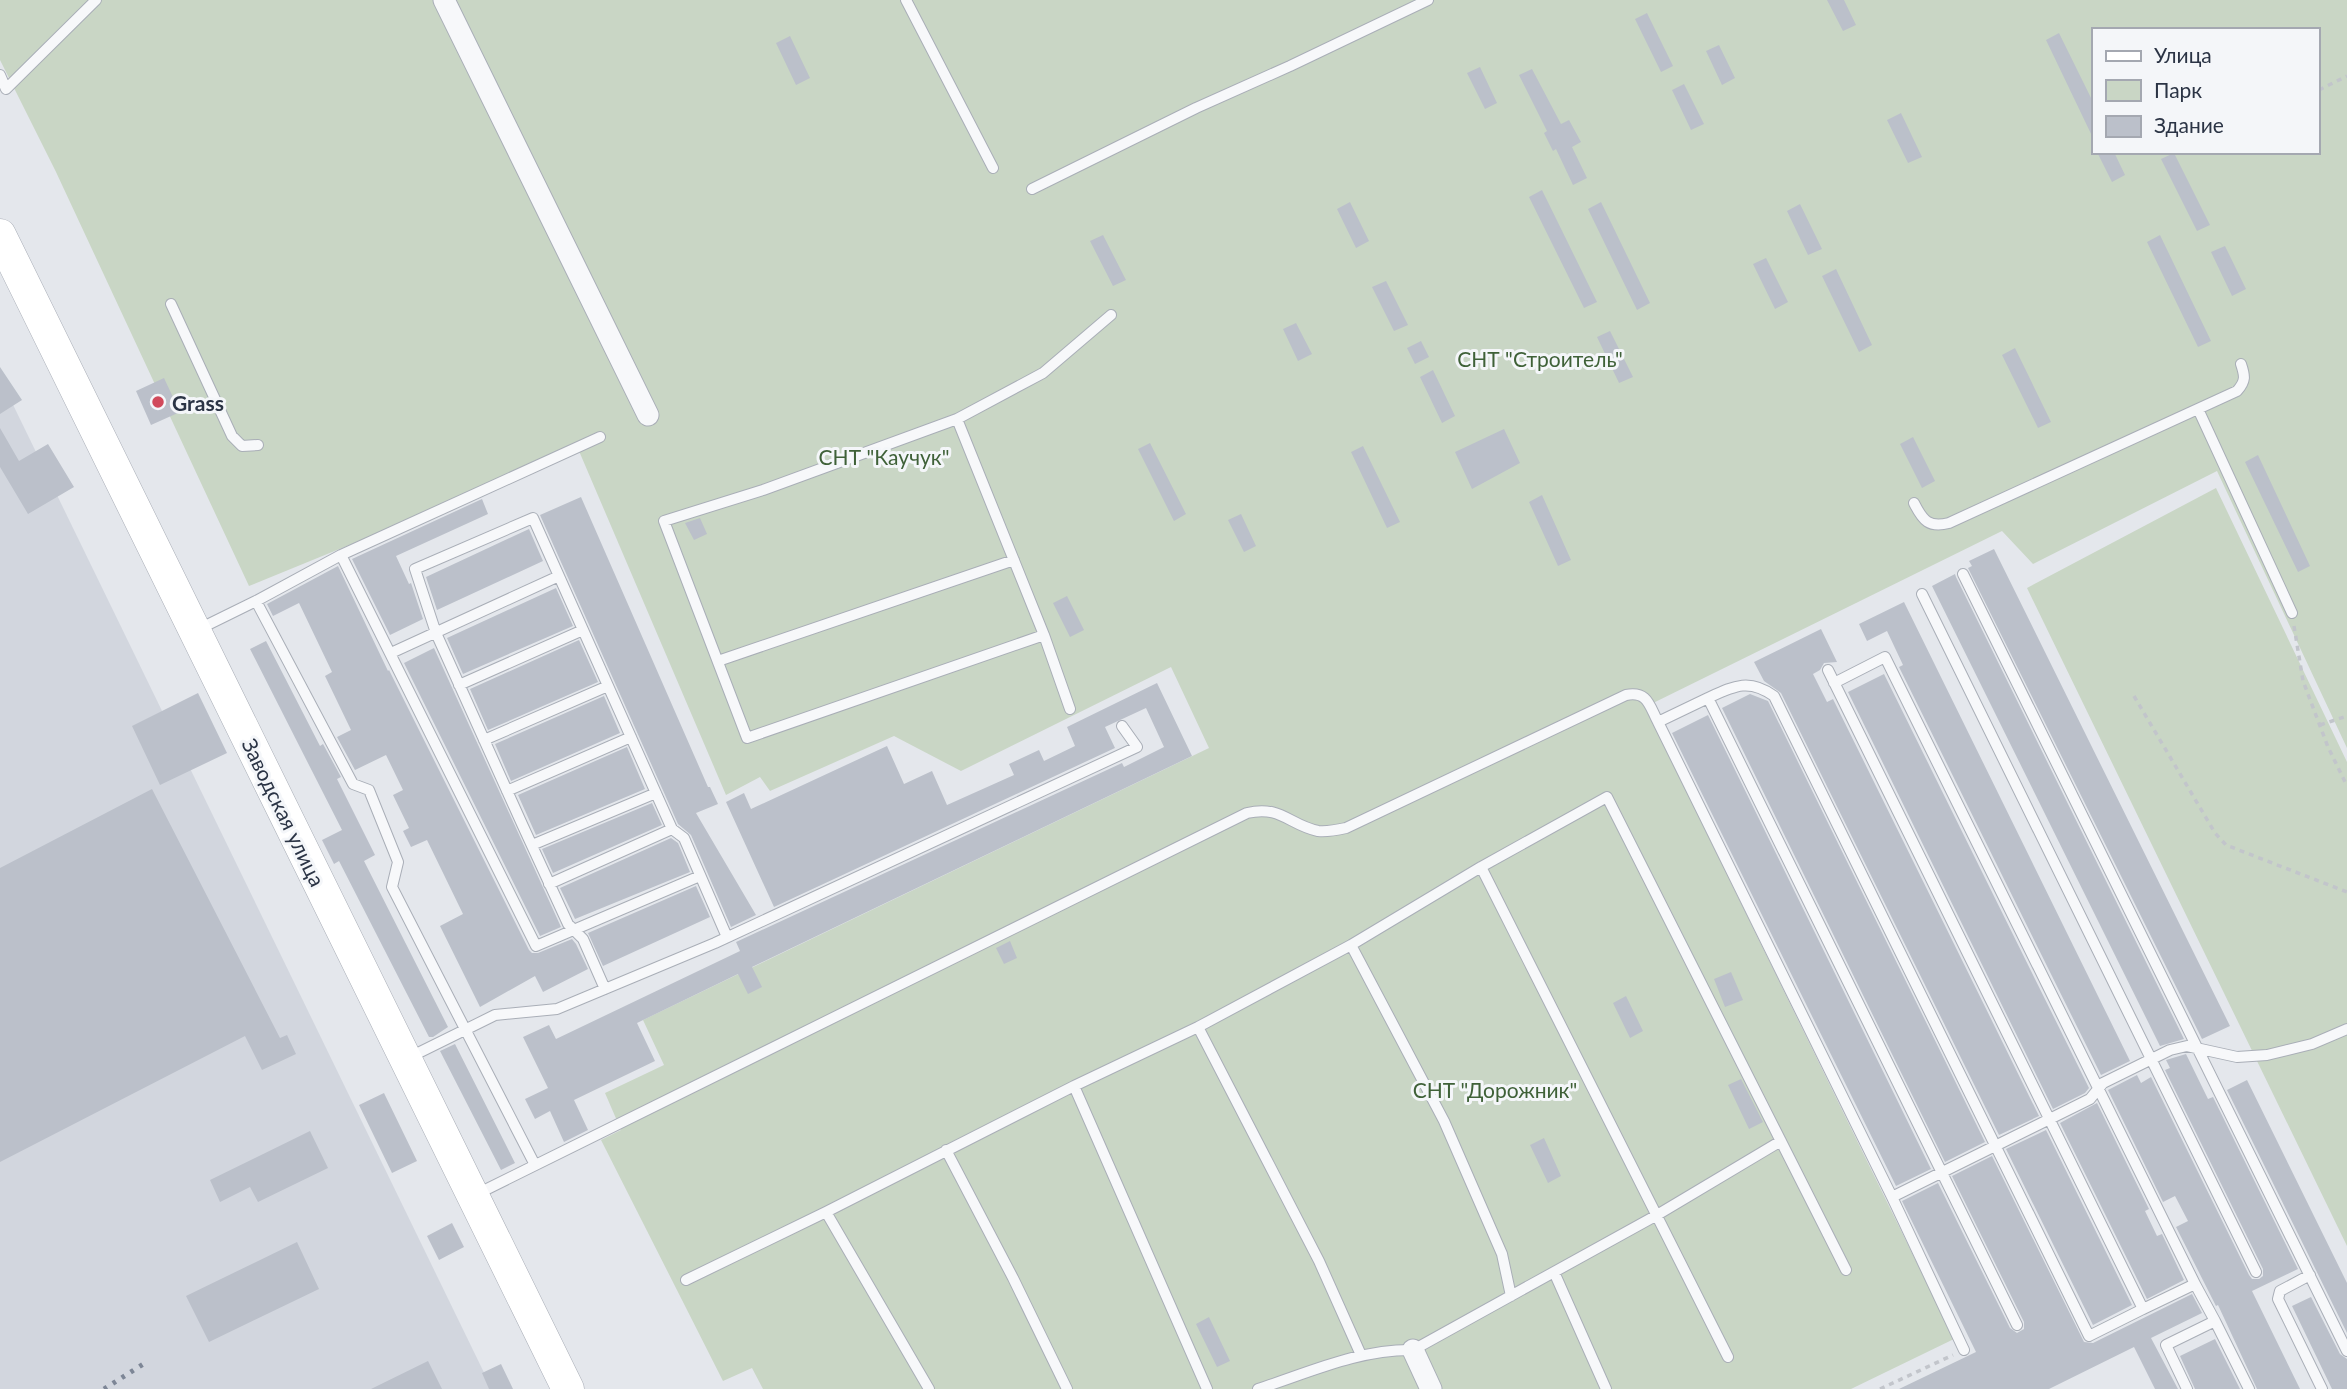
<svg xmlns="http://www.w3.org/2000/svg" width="2347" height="1389" viewBox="0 0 2347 1389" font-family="Lato,sans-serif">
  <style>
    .built { fill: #d2d6de }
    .green { fill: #c9d6c5; fill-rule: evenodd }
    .building { fill: #bbc0ca }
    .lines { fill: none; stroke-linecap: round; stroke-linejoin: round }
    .lane-casing { stroke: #a9aeb7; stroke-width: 12 }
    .street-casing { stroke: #a9aeb7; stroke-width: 23 }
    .secondary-casing { stroke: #a9aeb7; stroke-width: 33 }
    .path { stroke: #c2c5cb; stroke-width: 3.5; stroke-dasharray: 5 5; stroke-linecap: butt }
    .lane { stroke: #f7f8fa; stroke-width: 10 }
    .street { stroke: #f7f8fa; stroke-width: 21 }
    .secondary { stroke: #fff; stroke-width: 32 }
    .rail { stroke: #7d8696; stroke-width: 5; stroke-dasharray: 3.5 7; stroke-linecap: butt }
    .poi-dot { fill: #d1495b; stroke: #f4f6f9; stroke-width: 2.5 }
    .labels { text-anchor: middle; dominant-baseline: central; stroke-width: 6; stroke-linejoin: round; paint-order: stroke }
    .park-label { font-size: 21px; fill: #3f6138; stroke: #f4f6f9 }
    .poi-label { font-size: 21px; font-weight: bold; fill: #2b3445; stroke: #f4f6f9; text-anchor: start }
    .street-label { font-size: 21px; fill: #2b3445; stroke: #f4f6f9 }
  </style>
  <rect width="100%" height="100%" fill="#e4e7ec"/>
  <path class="built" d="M0 378 492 1389H0Z"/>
  <path class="green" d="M0 0H2347V748L2217 471 2033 564 2002 531 1645 707 1954 1339 1851 1389H763L752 1368 723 1381 601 1140 621 1130 605 1093 664 1065 643 1020 1209 748 1171 667 961 771 894 736 770 791 760 777 726 795 579 451 249 586 56 172 0 60ZM2093 30H2317V152H2093Z
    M2216 488 2347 762V1246L2027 588Z"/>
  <path class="building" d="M1827 0H1844L1856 25 1843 31Z
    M1647 13 1673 66 1661 72 1635 19Z
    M2059 33 2093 102V138L2046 40Z
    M790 36 810 78 796 85 776 43Z
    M1719 45 1735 78 1722 85 1706 51Z
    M1480 67 1497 103 1485 109 1467 73Z
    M1532 69 1561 124 1569 120 1581 142 1572 147 1587 178 1573 185 1556 149 1553 151 1544 133 1547 131 1519 75Z
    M1684 84 1704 124 1691 130 1672 90Z
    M1901 113 1922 157 1908 163 1887 120Z
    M2097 152H2114L2125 175 2112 182Z
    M2174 153 2210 225 2197 231 2161 159Z
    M1542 190 1597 302 1584 308 1529 197Z
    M1350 202 1369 241 1356 248 1337 209Z
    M1601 202 1650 303 1637 310 1588 209Z
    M1800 204 1822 249 1808 255 1787 211Z
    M1103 235 1126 280 1113 286 1090 241Z
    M2160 235 2211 341 2198 347 2147 242Z
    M2225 246 2246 289 2232 296 2211 252Z
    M1766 258 1788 302 1775 309 1753 264Z
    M1836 269 1872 345 1859 352 1822 276Z
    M1386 281 1408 325 1394 331 1372 287Z
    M1296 323 1312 354 1298 361 1283 329Z
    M1610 331 1633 377 1619 383 1597 337Z
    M1421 341 1429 357 1415 364 1407 348Z
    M2015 348 2051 422 2038 428 2002 355Z
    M0 367 22 400 0 414Z
    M1433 370 1455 416 1442 423 1420 377Z
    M164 378 180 412 151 425 136 391Z
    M0 428 19 461 48 444 74 487 28 514 0 467Z
    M1504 429 1520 463 1472 489 1455 452Z
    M1913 437 1935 481 1922 488 1900 444Z
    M1150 443 1186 514 1174 521 1138 449Z
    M1363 446 1400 522 1387 528 1351 452Z
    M2258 455 2310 566 2298 572 2245 462Z
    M1542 495 1571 560 1558 566 1529 502Z
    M581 497 708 787H710L718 804 696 813 756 915 731 927 691 835 678 824 540 515Z
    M482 499 488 514 396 556 409 584 411 583 423 619 390 635 352 559Z
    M1241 514 1256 546 1244 552 1228 520Z
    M700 518 707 534 694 540 685 523Z
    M529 529 543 561 437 610 426 577Z
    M1994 549 2230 1026 2202 1039 1968 568 1972 566 1969 561Z
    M338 566 388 671 389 670 529 950 532 953H538L572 939 576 944 588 969 543 992 535 976 480 1007 440 926 463 914 427 840 411 847 403 831 409 828 393 795 403 790 386 755 355 770 337 737 351 730 325 676 332 672 299 603 273 616 267 604Z
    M1955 574 1956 577 2184 1039 2160 1046 1932 586Z
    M556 588 573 626 463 674 447 638Z
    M1067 596 1084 630 1070 637 1053 603Z
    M1904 602 2130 1061 2101 1075 1899 667 1903 665 1887 631 1867 641 1859 624Z
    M1821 629 1837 662 1824 663 1820 670 1813 674 1827 702 1833 699 2039 1116 1999 1135 1781 693 1764 681 1754 662Z
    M579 640 598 682 488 730 470 689Z
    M266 641 320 746 323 744 341 777 337 779 375 855 364 861 448 1027 433 1037H429L339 861 334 864 322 840 342 830 250 649Z
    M434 648 561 927 540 936 404 663Z
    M1884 674 2089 1088 2085 1093 2053 1109 1848 692Z
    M1157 683 1192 756 752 967 762 987 748 994 738 974 637 1023 655 1061 574 1100 588 1130 564 1142 550 1111 535 1119 525 1099 548 1088 523 1037 549 1025 556 1039 740 951 736 942 1122 763 1124 767 1164 747 1146 708 1105 727 1115 748 774 907 726 802 744 793 751 809 887 746 904 784 932 771 947 805 1014 775 1009 764 1039 750 1044 761 1075 746 1067 727Z
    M198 693 227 753 160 785 132 726Z
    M1750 694 1768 701 1985 1142 1945 1162 1722 708Z
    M604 696 620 733 511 781 495 744Z
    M1708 715 1931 1169 1896 1186 1672 733Z
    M627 747 645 789 536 835 518 795Z
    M152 789 280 1038 287 1035 296 1054 262 1070 245 1036 0 1162V868Z
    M652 803 662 825 553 873 542 849Z
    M671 838 678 843 690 872 575 919 560 888Z
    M696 886 710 917 603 966 588 933Z
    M1010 941 1017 958 1004 964 996 948Z
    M1731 972 1743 1000 1725 1007 1714 979Z
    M1626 996 1643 1031 1630 1038 1613 1003Z
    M455 1044 515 1163 501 1170 440 1051Z
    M2186 1054 2208 1099 2213 1097 2298 1269 2252 1291 2300 1389H2257L2218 1305 2216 1306 2176 1227 2188 1221 2175 1196 2163 1202 2108 1090 2137 1075 2141 1083 2151 1077 2249 1275 2252 1279H2259L2263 1276V1269L2165 1070 2170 1068 2166 1060Z
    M1741 1079 1763 1122 1749 1129 1728 1085Z
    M2247 1080 2347 1283V1333L2227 1090Z
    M384 1093 417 1161 392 1173 359 1105Z
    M2097 1103 2149 1209 2145 1211 2157 1236 2162 1234 2184 1280 2147 1299 2060 1123Z
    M2046 1130 2132 1305 2093 1325 2006 1149Z
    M310 1131 328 1168 258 1202 250 1187 220 1202 210 1180Z
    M1544 1138 1561 1176 1548 1183 1530 1145Z
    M1992 1156 2084 1342 2093 1343 2192 1294 2202 1313 2151 1338 2178 1389H2155L2134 1347 2049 1389H1899L1976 1352 1902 1201 1938 1183 2010 1328 2017 1333 2024 1329V1322L1952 1176Z
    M452 1223 464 1247 439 1260 427 1236Z
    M297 1242 319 1289 209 1342 186 1296Z
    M2311 1297 2340 1354 2347 1359V1389H2332L2292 1306Z
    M1209 1317 1230 1361 1217 1367 1196 1324Z
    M2215 1339 2240 1389H2195L2180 1356Z
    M428 1361 442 1389H371Z
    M501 1364 513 1389H489L482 1373Z"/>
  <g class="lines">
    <defs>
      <path id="lane" d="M906 0 993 168
        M0 75 6 89 96 0
        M1032 189 1196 108 1290 66 1428 0
        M171 304 232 436 242 446 258 445
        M2198 409 2292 613
        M957 419 1044 635 747 738 664 521 763 490 957 419 1043 373 1111 315
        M1914 503C1923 521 1929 528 1949 523L2237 391C2246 381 2245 376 2241 364
        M341 555 536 946 700 876
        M1963 574 2347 1351
        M1922 594 2256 1272
        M256 601 353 784 369 790 398 862 392 887 535 1165
        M197 630 256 601 341 555 600 437
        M1044 635 1070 709
        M391 653 559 576
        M718 661 1014 560
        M1834 683 1885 657 2195 1284 2143 1309
        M459 685 583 630
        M1708 698C1734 686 1749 678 1774 696L2089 1336 2143 1309 1828 670
        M484 740 608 686
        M507 791 631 737
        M532 845 656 793
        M1481 867 1728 1357
        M549 884 672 829
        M1351 945 1444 1121 1502 1254 1511 1296
        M605 989 583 939 568 924 522 824 436 633 415 569 533 518 672 829 684 838 727 937
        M1198 1027 1319 1261 1361 1355
        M408 1058 495 1015 557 1009 715 943 1137 747 1122 726
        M1074 1086 1207 1389
        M946 1150 1013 1278 1067 1389
        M475 1195 1247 813C1281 805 1289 825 1318 831 1328 832 1337 830 1346 828L1626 695C1648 691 1649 705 1658 722
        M1892 1197 2090 1099 2103 1083 2170 1050 2187 1046 2237 1057 2267 1055 2312 1044 2347 1029
        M826 1212 929 1389
        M1554 1272 1606 1389
        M2310 1275 2280 1291 2278 1299 2322 1389
        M686 1280 826 1212 1074 1086 1198 1027 1351 945 1481 867 1607 797 1846 1270
        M2195 1284 2215 1321
        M1964 1350 1892 1197 1658 722 1708 698 2017 1325
        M1258 1389C1308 1373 1359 1349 1413 1350L1657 1215 1781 1141
        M2187 1389 2166 1345 2215 1321 2249 1389"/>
      <path id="street" d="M444 0 648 415
        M1413 1350 1431 1389"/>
      <path id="secondary" d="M0 235 568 1389"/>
    </defs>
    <use href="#lane" class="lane-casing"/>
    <use href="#street" class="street-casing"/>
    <use href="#secondary" class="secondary-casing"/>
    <path class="path" d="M2319 90 2347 76
      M2294 626 2303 681 2328 747 2347 786
      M2134 696 2215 833 2226 845 2347 892
      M2320 725 2347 716
      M1880 1389 1953 1355"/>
    <use href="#lane" class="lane"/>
    <use href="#street" class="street"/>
    <use href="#secondary" class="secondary"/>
    <path class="rail" d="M104 1389 145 1363"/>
  </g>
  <circle class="poi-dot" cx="158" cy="402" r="7"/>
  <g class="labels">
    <g class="park-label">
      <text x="1540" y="358">СНТ "Строитель"</text>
      <text x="884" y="456">СНТ "Каучук"</text>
      <text x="1495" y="1089">СНТ "Дорожник"</text>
    </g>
    <g class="poi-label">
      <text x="172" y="402">Grass</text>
    </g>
    <g class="street-label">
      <text transform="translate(284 812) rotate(64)">Заводская улица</text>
    </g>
  </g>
  <rect x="2092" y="28" width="228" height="126" fill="#f4f6f9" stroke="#a4a8b1" stroke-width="2"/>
  <rect x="2106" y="51" width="35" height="10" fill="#ffffff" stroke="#a4a8b1" stroke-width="2"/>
  <text x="2154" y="63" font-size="21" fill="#2b3445">Улица</text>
  <rect x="2106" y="80" width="35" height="21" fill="#c9d6c5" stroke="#a4a8b1" stroke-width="2"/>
  <text x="2154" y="98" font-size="21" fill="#2b3445">Парк</text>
  <rect x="2106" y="116" width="35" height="21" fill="#bbc0ca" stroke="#a4a8b1" stroke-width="2"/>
  <text x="2154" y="133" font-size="21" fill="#2b3445">Здание</text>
</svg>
